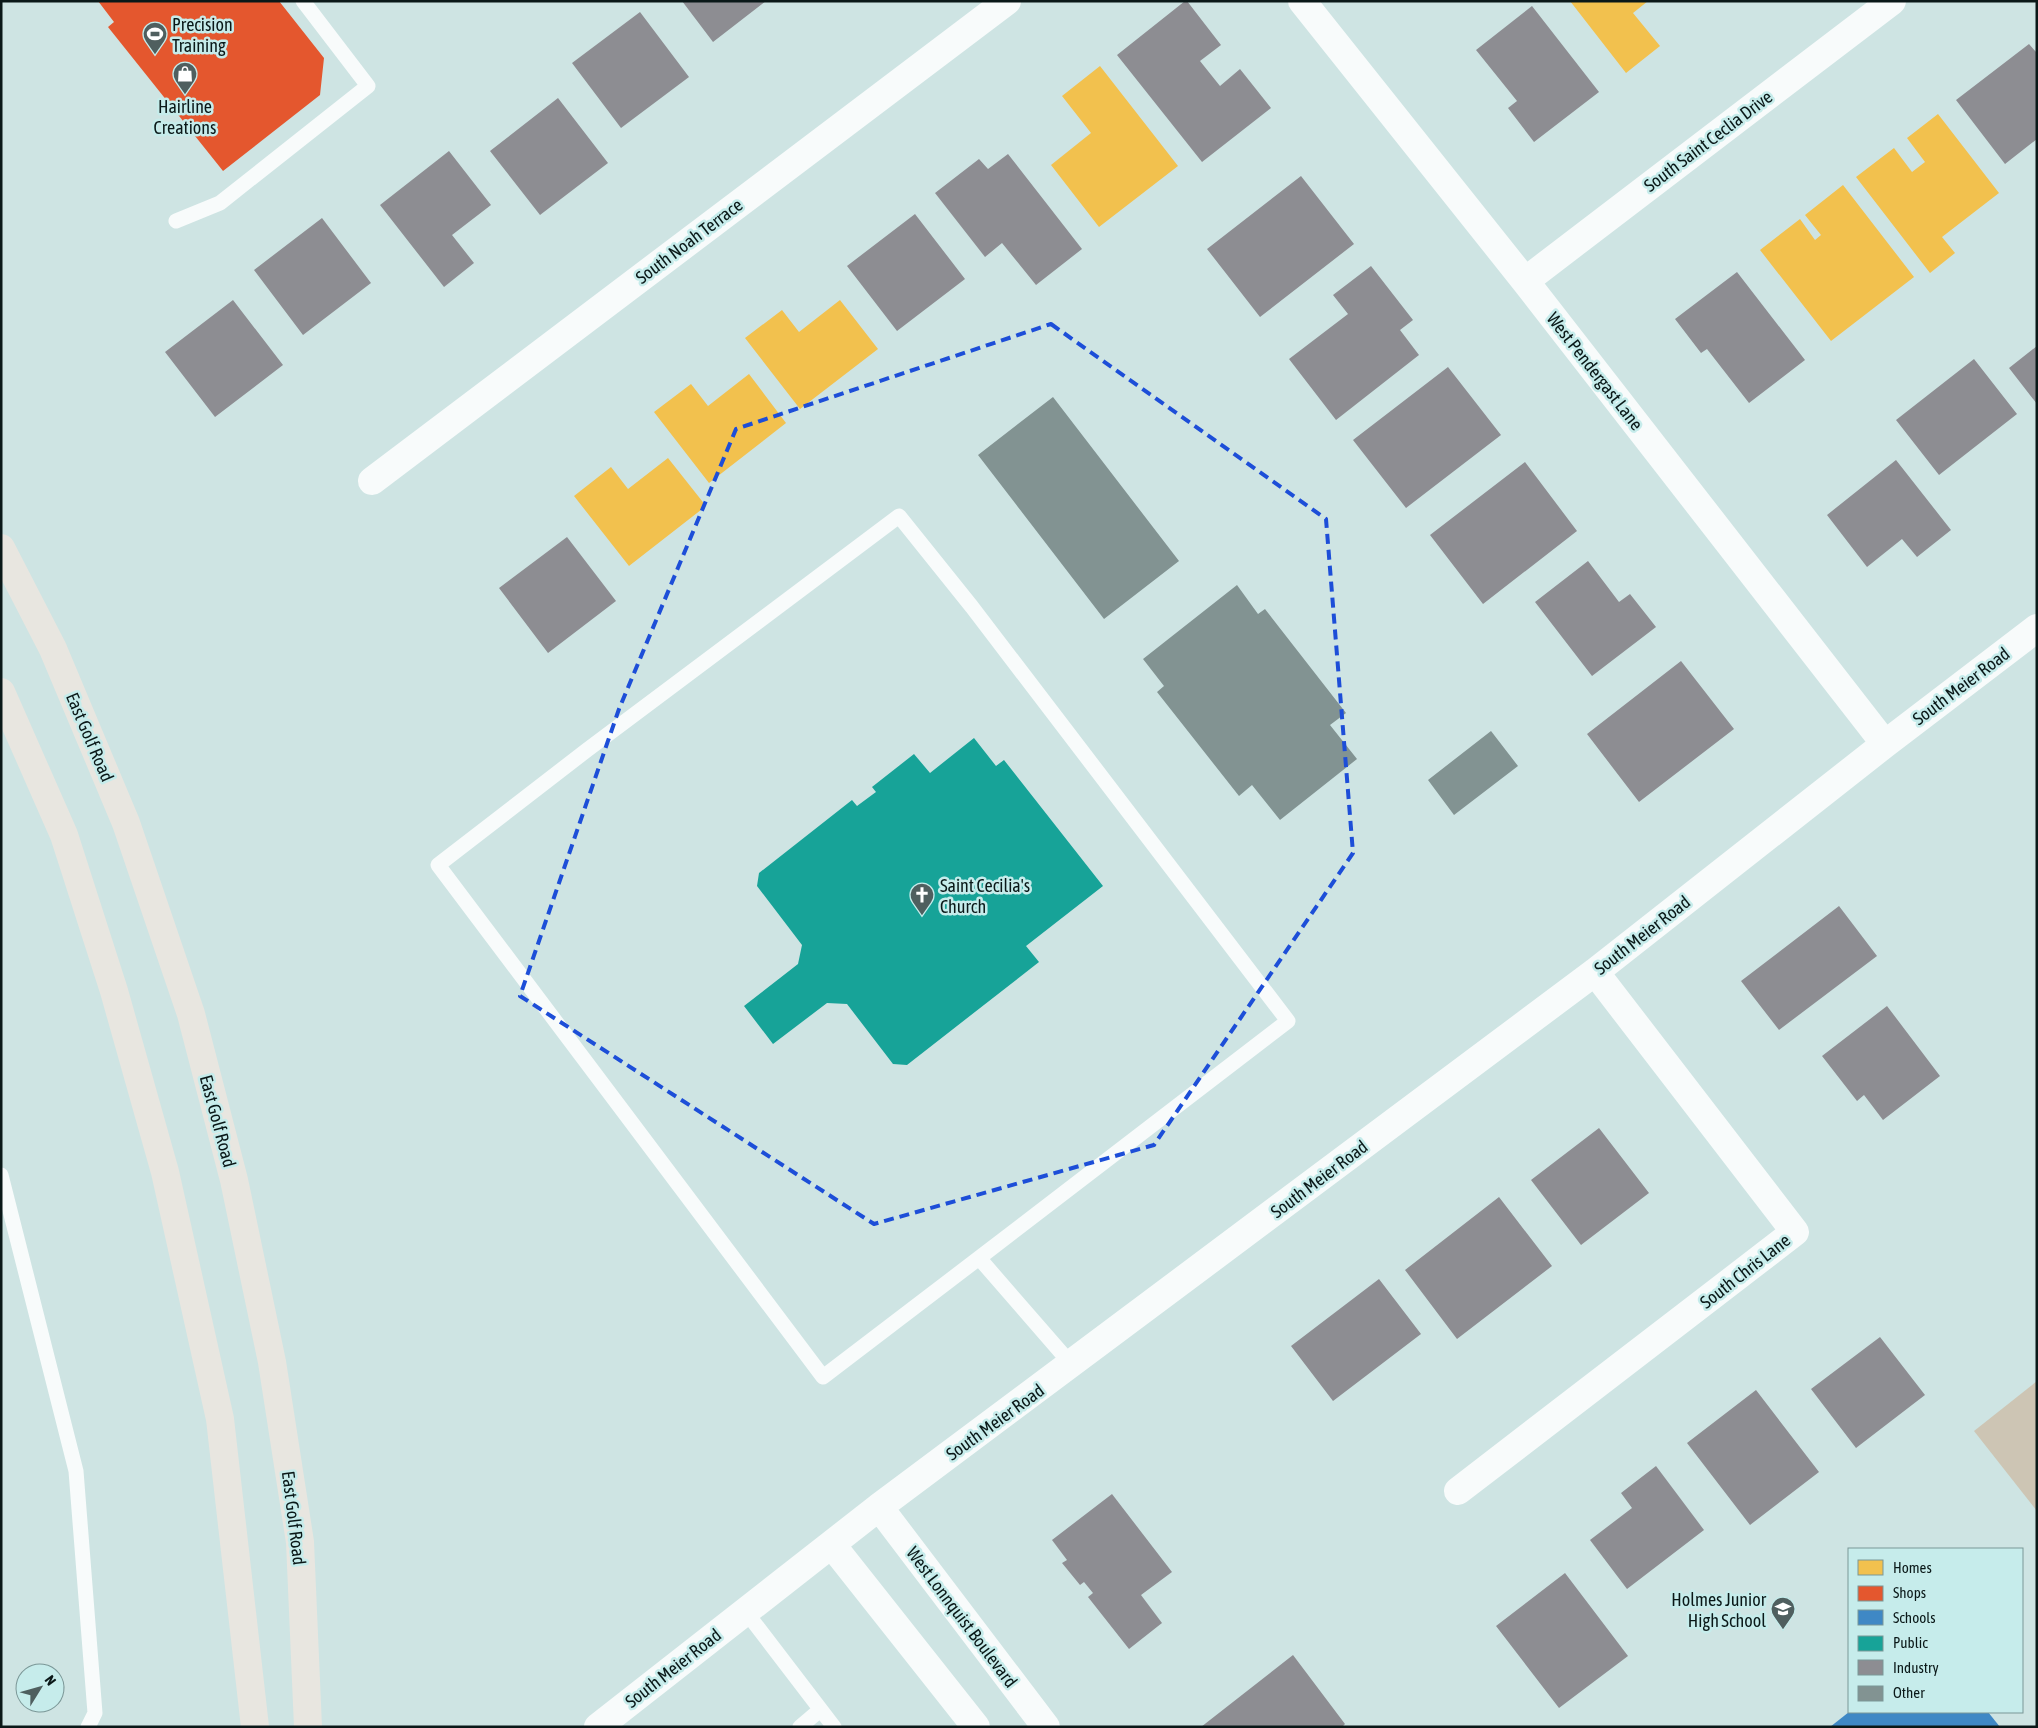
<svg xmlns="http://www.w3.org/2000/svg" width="2038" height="1728" viewBox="0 0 2038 1728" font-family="'Asap Condensed',sans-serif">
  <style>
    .green { fill: #cdc5b4 }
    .homes { fill: #f2c14e }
    .shops { fill: #e4572e }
    .schools { fill: #3f88c5 }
    .public { fill: #17a398 }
    .industry { fill: #8d8d92 }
    .building { fill: #829392 }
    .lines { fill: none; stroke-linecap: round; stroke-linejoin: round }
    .service { stroke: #f8fbfb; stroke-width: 15 }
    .minor { stroke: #f8fbfb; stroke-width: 28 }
    .primary { stroke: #e8e6e0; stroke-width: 28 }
    .marked { fill: none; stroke: #1d4ed8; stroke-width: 4; stroke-dasharray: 10 6; stroke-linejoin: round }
    .labels { text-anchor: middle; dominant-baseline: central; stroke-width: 5; stroke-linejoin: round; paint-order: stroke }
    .poi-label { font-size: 18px; fill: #0a1818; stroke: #c6eceb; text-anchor: start }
    .street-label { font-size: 18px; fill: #0a1818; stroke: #c6eceb }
  </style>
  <rect width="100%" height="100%" fill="#cee4e3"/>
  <path class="green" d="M2037 1381V1511L1974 1431Z"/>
  <path class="homes" d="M1570 1H1648L1633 13 1660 46 1626 73Z
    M1100 66 1178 166 1099 227 1051 165 1091 133 1062 96Z
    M1938 114 1999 193 1942 237 1955 253 1930 273 1856 177 1894 148 1912 172 1925 162 1907 138Z
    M1843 185 1914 277 1831 341 1760 250 1800 219 1815 240 1821 235 1805 215Z
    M840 300 878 349 800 409 745 338 782 310 799 332Z
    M749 374 786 423 709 483 654 412 691 384 708 406Z
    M668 458 706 506 629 566 574 496 611 467 628 489Z"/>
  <path class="shops" d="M98 1H279L324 58 320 95 223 171 108 27 114 22Z"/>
  <path class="schools" d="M1849 1712H1988L2000 1727H1830Z"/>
  <path class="public" d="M974 738 996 766 1004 760 1103 886 1026 946 1039 962 907 1065 893 1064 847 1004 827 1003 773 1044 744 1006 798 964 802 945 757 886 759 873 852 800 857 806 876 792 872 787 914 754 930 773Z"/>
  <path class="industry" d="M682 1H766L713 42Z
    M1185 1H1187L1221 45 1200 61 1220 86 1240 69 1271 108 1202 162 1117 55Z
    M1532 6 1599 92 1534 142 1508 108 1517 101 1476 50Z
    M640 12 689 77 621 128 572 63Z
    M2029 44 2037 53V139L2005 164 1956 100Z
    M558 98 608 163 540 215 490 151Z
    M449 151 491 205 452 235 474 263 444 287 380 205Z
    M1008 154 1082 249 1036 285 1002 243 985 257 935 193 979 159 988 169Z
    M1301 176 1354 244 1260 317 1207 249Z
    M915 214 965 279 897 331 847 266Z
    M322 218 371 283 303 335 254 270Z
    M1371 266 1413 320 1400 330 1419 355 1336 420 1289 359 1348 314 1333 295Z
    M1737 272 1805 360 1749 403 1707 349 1701 353 1675 319Z
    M233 300 283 365 215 417 165 352Z
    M2037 346V404L2009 368Z
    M1974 359 2017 414 1939 475 1896 420Z
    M1448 367 1501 435 1406 508 1353 440Z
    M1896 460 1951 530 1917 557 1902 539 1867 567 1827 515Z
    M1525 462 1577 531 1483 604 1430 535Z
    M567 537 616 601 548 653 499 588Z
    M1588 561 1619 602 1630 594 1656 627 1592 676 1535 602Z
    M1681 661 1734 729 1639 802 1587 734Z
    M1839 906 1877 956 1779 1030 1741 981Z
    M1887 1006 1940 1076 1883 1120 1864 1095 1857 1101 1822 1056Z
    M1599 1128 1649 1193 1581 1245 1531 1180Z
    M1499 1197 1552 1266 1457 1339 1405 1270Z
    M1379 1279 1421 1334 1333 1401 1291 1346Z
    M1880 1337 1925 1395 1856 1448 1811 1389Z
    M1756 1390 1819 1472 1750 1525 1687 1443Z
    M1656 1466 1704 1530 1627 1589 1590 1540 1632 1508 1621 1493Z
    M1112 1494 1172 1572 1141 1595 1162 1623 1129 1649 1088 1597 1093 1593 1084 1582 1080 1585 1062 1563 1067 1560 1052 1540Z
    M1565 1573 1628 1656 1559 1708 1496 1626Z
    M1293 1655 1345 1724 1342 1727H1201Z"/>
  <path class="building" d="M1053 397 1179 561 1104 619 978 455Z
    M1237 585 1258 614 1265 609 1346 713 1330 725 1357 759 1280 820 1252 785 1239 796 1157 692 1164 686 1143 659Z
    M1491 731 1518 766 1454 815 1428 780Z"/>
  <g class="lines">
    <path class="service" d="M176 221 220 203 368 86 303 1
      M1 1175 76 1471 95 1713 88 1727
      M979 1258 1288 1021 972 607 899 516 587 750 438 865 823 1377 979 1258 1072 1365
      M746 1612 834 1727
      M800 1727 820 1710"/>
    <path class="minor" d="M1302 1 1525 281 1885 744
      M1525 281 1892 1
      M372 481 1007 1
      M1458 1491 1795 1232 1595 972
      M879 1507 1046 1727
      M832 1545 976 1727
      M598 1727 879 1507 1595 972 1885 744 2037 628"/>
    <path class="primary" d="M1 548 53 649 126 823 191 1014 234 1180 272 1362 300 1542 308 1727
      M1 692 64 835 114 991 165 1172 220 1419 255 1727"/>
  </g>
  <path class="marked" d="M1051 324 1326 519 1353 853 1154 1145 874 1224 520 996 619 709 736 429Z"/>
  <defs>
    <symbol id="stadium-pin" viewBox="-11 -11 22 30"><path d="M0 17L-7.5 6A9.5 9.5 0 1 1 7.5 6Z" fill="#4f5f5f" stroke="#c6eceb"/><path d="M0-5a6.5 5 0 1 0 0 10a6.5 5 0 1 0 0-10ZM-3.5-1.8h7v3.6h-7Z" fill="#fff"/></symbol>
    <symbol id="shop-pin" viewBox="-11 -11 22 30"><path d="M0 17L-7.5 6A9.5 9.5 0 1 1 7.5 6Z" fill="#4f5f5f" stroke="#c6eceb"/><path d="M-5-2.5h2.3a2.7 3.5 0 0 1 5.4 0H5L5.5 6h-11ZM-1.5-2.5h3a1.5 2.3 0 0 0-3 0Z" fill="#fff"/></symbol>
    <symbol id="church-pin" viewBox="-11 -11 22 30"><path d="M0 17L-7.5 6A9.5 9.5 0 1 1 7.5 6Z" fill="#4f5f5f" stroke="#c6eceb"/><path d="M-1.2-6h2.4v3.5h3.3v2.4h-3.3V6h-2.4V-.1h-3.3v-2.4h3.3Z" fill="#fff"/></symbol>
    <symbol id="school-pin" viewBox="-11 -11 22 30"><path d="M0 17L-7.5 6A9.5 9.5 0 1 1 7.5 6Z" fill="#4f5f5f" stroke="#c6eceb"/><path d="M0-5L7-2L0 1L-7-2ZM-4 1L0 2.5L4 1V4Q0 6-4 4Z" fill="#fff"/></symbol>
  </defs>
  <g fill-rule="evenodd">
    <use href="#stadium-pin" x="141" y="20" width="28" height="38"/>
    <use href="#shop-pin" x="171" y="60" width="28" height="38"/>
    <use href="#church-pin" x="908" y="881" width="28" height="38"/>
    <use href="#school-pin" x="1769" y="1595" width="28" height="38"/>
  </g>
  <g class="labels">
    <g class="poi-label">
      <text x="172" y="24">Precision<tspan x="172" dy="21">Training</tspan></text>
      <text x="185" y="106" text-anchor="middle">Hairline<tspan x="185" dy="21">Creations</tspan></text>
      <text x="940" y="885">Saint Cecilia's<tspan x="940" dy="21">Church</tspan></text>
      <text x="1766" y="1599" text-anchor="end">Holmes Junior<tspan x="1766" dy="21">High School</tspan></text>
    </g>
    <g class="street-label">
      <text transform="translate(1708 141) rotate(-37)">South Saint Ceclia Drive</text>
      <text transform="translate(689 241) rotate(-37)">South Noah Terrace</text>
      <text transform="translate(1595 371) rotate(52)">West Pendergast Lane</text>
      <text transform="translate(1961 686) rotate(-37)">South Meier Road</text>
      <text transform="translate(90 737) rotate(67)">East Golf Road</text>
      <text transform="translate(1642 935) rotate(-38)">South Meier Road</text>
      <text transform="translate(218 1121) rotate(75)">East Golf Road</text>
      <text transform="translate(1319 1179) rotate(-37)">South Meier Road</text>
      <text transform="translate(1745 1271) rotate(-38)">South Chris Lane</text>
      <text transform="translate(995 1422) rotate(-36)">South Meier Road</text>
      <text transform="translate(294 1518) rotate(83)">East Golf Road</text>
      <text transform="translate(962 1617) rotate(53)">West Lonnquist Boulevard</text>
      <text transform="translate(673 1668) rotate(-38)">South Meier Road</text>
    </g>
  </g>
  <rect width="2038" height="1728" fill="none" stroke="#0a1818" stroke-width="5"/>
  <rect x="1848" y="1548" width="175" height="165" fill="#c6eceb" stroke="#7b9797"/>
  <rect x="1858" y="1560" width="25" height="15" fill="#f2c14e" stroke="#7b9797"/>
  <text x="1893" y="1573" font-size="15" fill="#0a1818">Homes</text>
  <rect x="1858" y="1586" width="25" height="15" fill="#e4572e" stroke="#7b9797"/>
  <text x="1893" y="1598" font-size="15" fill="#0a1818">Shops</text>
  <rect x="1858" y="1610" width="25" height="15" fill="#3f88c5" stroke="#7b9797"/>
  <text x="1893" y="1623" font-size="15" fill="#0a1818">Schools</text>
  <rect x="1858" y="1636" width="25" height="15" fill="#17a398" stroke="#7b9797"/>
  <text x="1893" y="1648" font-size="15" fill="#0a1818">Public</text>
  <rect x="1858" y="1660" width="25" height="15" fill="#8d8d92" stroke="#7b9797"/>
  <text x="1893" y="1673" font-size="15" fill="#0a1818">Industry</text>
  <rect x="1858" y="1686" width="25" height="15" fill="#829392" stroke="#7b9797"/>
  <text x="1893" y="1698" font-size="15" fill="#0a1818">Other</text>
  <g transform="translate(40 1688) rotate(53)"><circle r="24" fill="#c6eceb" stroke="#7b9797"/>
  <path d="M0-4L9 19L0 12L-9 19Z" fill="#4f5f5f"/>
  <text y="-8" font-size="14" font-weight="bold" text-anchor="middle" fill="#0a1818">N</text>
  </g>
</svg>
